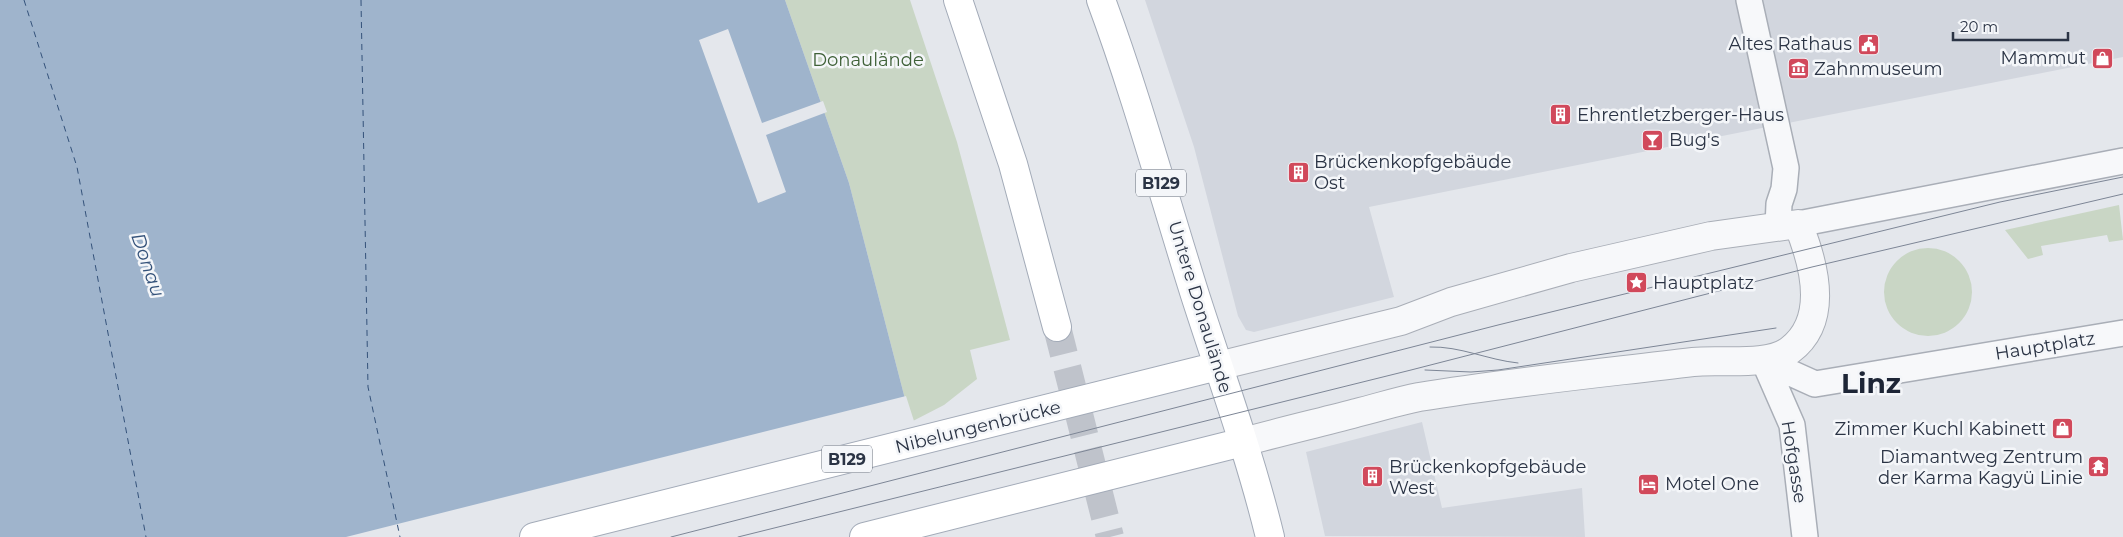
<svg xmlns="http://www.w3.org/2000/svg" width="2123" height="537" viewBox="0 0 2123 537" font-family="Montserrat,sans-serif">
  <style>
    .built { fill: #d2d6de }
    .green { fill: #c9d6c5 }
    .water { fill: #9fb4cc }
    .pier { fill: #e4e7ec }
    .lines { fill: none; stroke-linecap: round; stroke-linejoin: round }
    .ferry { stroke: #34527a; stroke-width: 1; stroke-dasharray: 6 5; stroke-linecap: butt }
    .primary-tunnel { stroke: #bfc3cb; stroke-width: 28; stroke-dasharray: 28 14; stroke-linecap: butt }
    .pedestrian-casing { stroke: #a9aeb7; stroke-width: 28 }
    .minor-casing { stroke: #a9aeb7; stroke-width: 30 }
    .primary-casing { stroke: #a3abb8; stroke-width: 30 }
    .pedestrian { stroke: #f7f8fa; stroke-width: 25 }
    .minor { stroke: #f7f8fa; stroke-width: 28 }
    .primary { stroke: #fff; stroke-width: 28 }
    .tram { stroke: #7d8696; stroke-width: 1 }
    .labels { text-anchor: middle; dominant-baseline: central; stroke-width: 5; stroke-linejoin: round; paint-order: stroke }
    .shield { fill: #f4f6f9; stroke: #676e7b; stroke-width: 1 }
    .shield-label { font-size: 16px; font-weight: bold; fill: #2b3445 }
    .poi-label { font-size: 18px; fill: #2b3445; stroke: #f4f6f9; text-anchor: start }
    .park-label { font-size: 18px; fill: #3f6138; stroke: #f4f6f9 }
    .street-label { font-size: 18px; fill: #2b3445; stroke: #f4f6f9 }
    .water-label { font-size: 19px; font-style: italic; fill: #34527a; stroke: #f4f6f9 }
    .town-label { font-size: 28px; font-weight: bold; fill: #1d2536; stroke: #f4f6f9 }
  </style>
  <rect width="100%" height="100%" fill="#e4e7ec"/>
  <path class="built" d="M1145 0H1737L1767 127 1369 207 1394 297 1254 332 1246 330 1238 316 1194 147Z
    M1763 0H2123V57L1788 123Z
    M1422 422 1442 508 1582 488 1585 537 1325 536 1306 452Z"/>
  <path class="green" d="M785 0H910L957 142 1010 340 970 350 977 379 944 405 911 422 849 183Z
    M2119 205 2123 240 2109 242 2107 235 2041 246 2043 255 2028 259 2005 230Z
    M1884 292a44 44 0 1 1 88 0a44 44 0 1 1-88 0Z"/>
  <path class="water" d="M0 0H785L849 183 911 422 948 537H0Z"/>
  <path class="pier" d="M728 29 762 123 823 101 827 112 766 135 786 192 758 203 699 40Z
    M906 396 951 537H346Z"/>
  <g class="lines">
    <path class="ferry" d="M24 0 77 167 146 537
      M361 0 368 387 400 537"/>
    <path class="primary-tunnel" d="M1057 327 1110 537"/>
    <defs>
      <path id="pedestrian" d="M1749 0 1786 168 1784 189 1779 204 1778 227
        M1798 224 2123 161
        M1764 361 1815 384 2123 333
        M1764 361 1792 425 1805 537"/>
      <path id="minor" d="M1218 366 1401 321 1451 302 1571 268 1711 236 1798 224C1814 263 1830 320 1790 350 1768 367 1721 359 1693 362 1602 373 1510 382 1419 397 1398 401 1377 408 1356 413 1318 423 1280 432 1243 442"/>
      <path id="primary" d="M958 0 1013 164 1057 327
        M1101 0C1137 97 1164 197 1195 295 1221 376 1250 455 1270 537
        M534 537 1218 366
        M864 537 1243 442"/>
    </defs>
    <use href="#pedestrian" class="pedestrian-casing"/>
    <use href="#minor" class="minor-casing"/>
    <use href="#primary" class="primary-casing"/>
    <use href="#pedestrian" class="pedestrian"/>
    <use href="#minor" class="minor"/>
    <use href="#primary" class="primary"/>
    <path class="tram" d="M1430 347C1460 346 1488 360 1518 363
      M1425 370 1471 372 1498 370 1776 328
      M671 537 1498 325 2000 202 2123 177
      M738 537 1411 370 1812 267 2123 194"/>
  </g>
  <defs>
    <symbol id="civic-square" viewBox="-11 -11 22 22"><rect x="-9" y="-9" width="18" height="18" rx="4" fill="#d1495b" stroke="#f4f6f9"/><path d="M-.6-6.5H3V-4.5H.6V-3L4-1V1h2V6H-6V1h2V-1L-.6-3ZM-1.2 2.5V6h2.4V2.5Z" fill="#fff"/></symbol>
    <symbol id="shop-square" viewBox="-11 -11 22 22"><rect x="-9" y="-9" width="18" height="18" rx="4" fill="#d1495b" stroke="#f4f6f9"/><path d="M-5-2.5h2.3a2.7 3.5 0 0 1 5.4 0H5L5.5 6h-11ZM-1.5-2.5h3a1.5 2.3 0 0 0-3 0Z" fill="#fff"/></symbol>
    <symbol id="museum-square" viewBox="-11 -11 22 22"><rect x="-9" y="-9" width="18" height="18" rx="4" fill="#d1495b" stroke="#f4f6f9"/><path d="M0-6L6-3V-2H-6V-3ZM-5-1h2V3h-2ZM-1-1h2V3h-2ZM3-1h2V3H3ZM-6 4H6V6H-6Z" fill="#fff"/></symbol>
    <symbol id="building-square" viewBox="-11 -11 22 22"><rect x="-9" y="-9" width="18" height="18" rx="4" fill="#d1495b" stroke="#f4f6f9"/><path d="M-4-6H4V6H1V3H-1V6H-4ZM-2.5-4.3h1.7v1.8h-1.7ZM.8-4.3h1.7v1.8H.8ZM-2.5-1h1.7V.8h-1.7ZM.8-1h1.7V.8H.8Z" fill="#fff"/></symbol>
    <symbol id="bar-square" viewBox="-11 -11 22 22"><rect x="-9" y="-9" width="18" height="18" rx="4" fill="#d1495b" stroke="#f4f6f9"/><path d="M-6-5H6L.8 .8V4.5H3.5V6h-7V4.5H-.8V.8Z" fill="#fff"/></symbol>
    <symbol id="sight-square" viewBox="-11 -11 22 22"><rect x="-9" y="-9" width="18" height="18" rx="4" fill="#d1495b" stroke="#f4f6f9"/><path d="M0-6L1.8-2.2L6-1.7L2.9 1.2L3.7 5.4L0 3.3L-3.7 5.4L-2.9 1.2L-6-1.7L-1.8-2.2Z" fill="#fff"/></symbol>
    <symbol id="temple-square" viewBox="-11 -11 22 22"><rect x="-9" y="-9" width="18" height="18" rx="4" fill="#d1495b" stroke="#f4f6f9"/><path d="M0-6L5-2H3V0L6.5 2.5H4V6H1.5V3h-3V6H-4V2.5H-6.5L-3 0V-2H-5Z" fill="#fff"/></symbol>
    <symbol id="hotel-square" viewBox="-11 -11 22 22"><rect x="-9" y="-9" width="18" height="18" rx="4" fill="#d1495b" stroke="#f4f6f9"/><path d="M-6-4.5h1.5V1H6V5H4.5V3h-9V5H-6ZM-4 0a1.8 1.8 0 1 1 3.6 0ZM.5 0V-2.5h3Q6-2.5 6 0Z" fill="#fff"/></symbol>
  </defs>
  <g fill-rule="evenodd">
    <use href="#civic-square" x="1856" y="32" width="25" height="25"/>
    <use href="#shop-square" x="2090" y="46" width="25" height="25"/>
    <use href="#museum-square" x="1786" y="56" width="25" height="25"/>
    <use href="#building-square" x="1548" y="102" width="25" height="25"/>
    <use href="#bar-square" x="1640" y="128" width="25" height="25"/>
    <use href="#building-square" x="1286" y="160" width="25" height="25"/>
    <use href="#sight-square" x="1624" y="270" width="25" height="25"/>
    <use href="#shop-square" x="2050" y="416" width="25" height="25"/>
    <use href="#temple-square" x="2086" y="454" width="25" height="25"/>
    <use href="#building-square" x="1360" y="464" width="25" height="25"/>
    <use href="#hotel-square" x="1636" y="472" width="25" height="25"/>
  </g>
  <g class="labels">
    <g class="shield">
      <rect x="1136" y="169.5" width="50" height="27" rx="4"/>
      <rect x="822" y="445.5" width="50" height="27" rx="4"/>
    </g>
    <g class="shield-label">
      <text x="1161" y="183">B129</text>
      <text x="847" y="459">B129</text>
    </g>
    <g class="poi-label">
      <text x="1852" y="44" text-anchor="end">Altes Rathaus</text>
      <text x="2086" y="58" text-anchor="end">Mammut</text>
      <text x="1814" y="69">Zahnmuseum</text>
      <text x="1577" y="115">Ehrentletzberger-Haus</text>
      <text x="1669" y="140">Bug's</text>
      <text x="1314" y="162">Brückenkopfgebäude<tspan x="1314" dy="21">Ost</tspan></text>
      <text x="1653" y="283">Hauptplatz</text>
      <text x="2046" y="429" text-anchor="end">Zimmer Kuchl Kabinett</text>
      <text x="2083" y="457" text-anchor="end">Diamantweg Zentrum<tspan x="2083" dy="21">der Karma Kagyü Linie</tspan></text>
      <text x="1389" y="467">Brückenkopfgebäude<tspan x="1389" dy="21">West</tspan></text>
      <text x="1665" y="484">Motel One</text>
    </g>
    <g class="park-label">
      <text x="868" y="60">Donaulände</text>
    </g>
    <g class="street-label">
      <text transform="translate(1200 307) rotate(73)">Untere Donaulände</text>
      <text transform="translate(2045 346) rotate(-9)">Hauptplatz</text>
      <text transform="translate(978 427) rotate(-14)">Nibelungenbrücke</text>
      <text transform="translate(1794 462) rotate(81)">Hofgasse</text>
    </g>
    <g class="water-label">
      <text transform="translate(148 265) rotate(71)">Donau</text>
    </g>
    <g class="town-label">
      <text x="1871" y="383">Linz</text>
    </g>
  </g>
  <path d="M1953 32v8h115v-8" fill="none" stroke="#2b3445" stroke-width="2.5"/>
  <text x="1960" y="32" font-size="15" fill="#2b3445" stroke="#f4f6f9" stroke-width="4" paint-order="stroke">20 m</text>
</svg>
